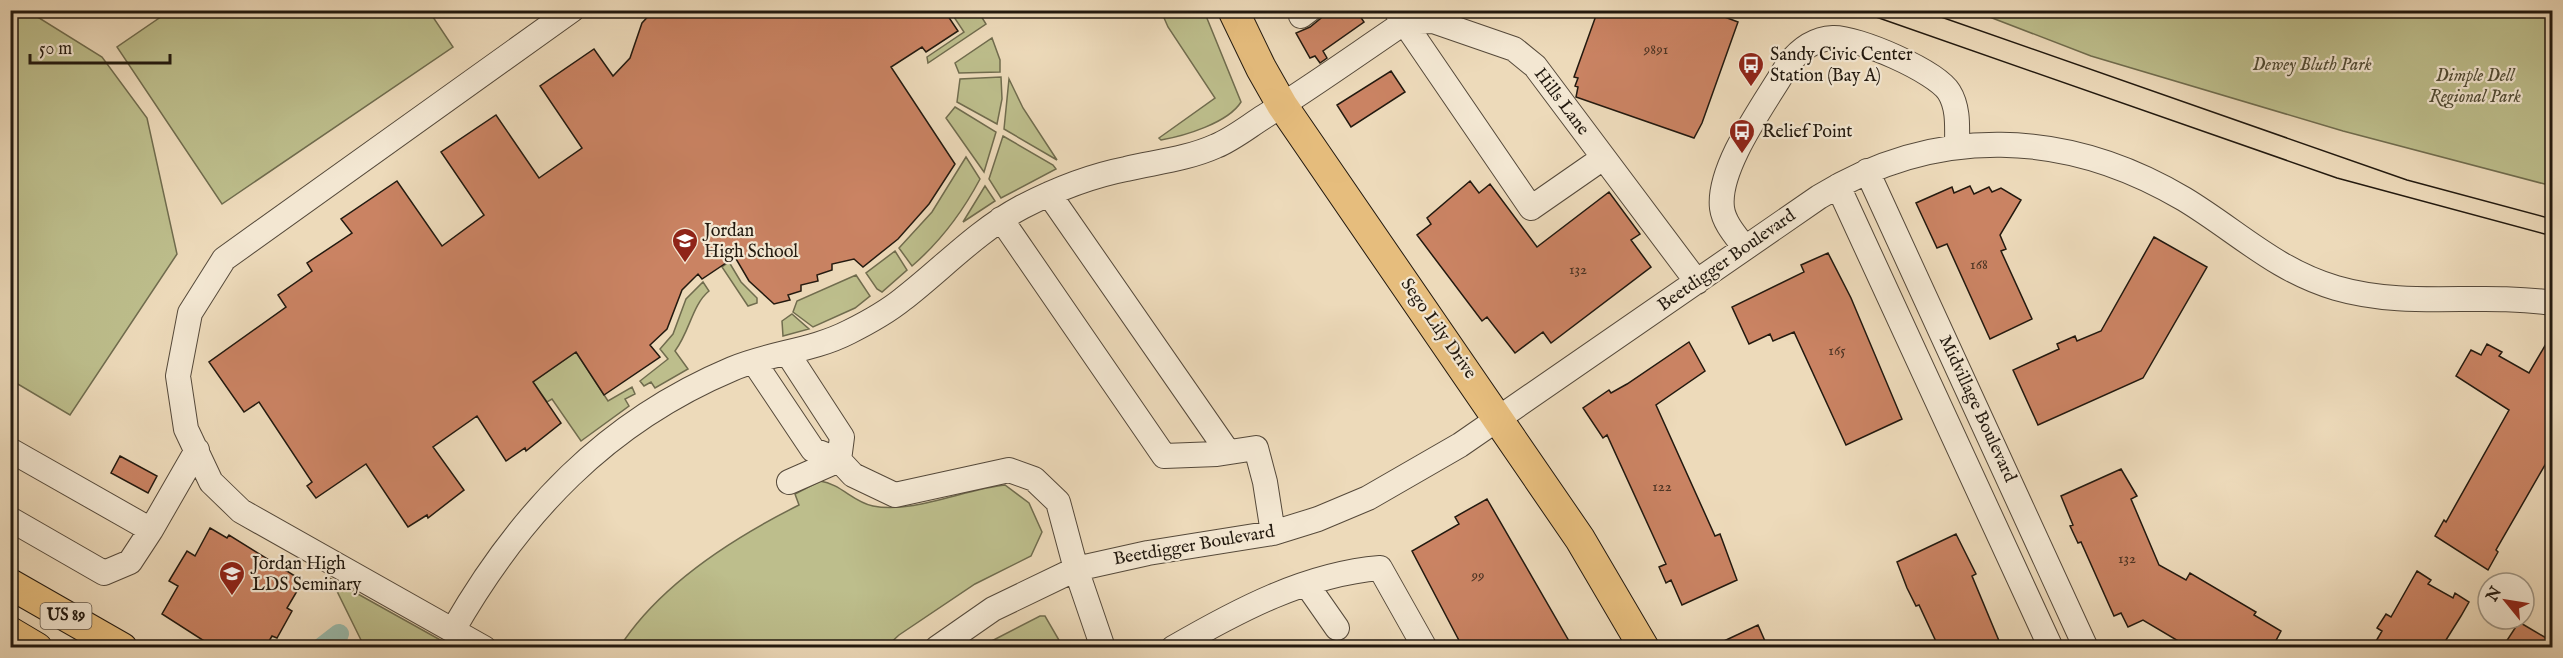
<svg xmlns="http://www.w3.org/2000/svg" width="2563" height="658" viewBox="0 0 2563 658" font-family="'IM FELL English',serif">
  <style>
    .green { fill: #bdbe8c; stroke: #706c4e; stroke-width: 1.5 }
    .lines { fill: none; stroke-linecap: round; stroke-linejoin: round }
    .canal { stroke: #9abbac; stroke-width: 20 }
    .building { fill: #ca8363; stroke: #22190f; stroke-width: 1.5 }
    .minor-casing { stroke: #55493a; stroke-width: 26 }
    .major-casing { stroke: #22190f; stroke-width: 32 }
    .minor { stroke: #f3e7d2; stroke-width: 24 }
    .major { stroke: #e6bd7d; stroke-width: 30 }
    .tram { stroke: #22190f; stroke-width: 1.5 }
    .labels { text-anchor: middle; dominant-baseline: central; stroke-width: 4.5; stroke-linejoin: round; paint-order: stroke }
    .number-label { font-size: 15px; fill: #4c3424 }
    .shield { fill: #f3e7d2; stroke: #61574a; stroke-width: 1.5 }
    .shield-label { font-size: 16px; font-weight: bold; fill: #22190f }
    .poi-label { font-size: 18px; fill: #22190f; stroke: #f3e7d2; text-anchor: start }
    .park-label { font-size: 18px; font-style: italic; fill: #504b34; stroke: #f3e7d2 }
    .street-label { font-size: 18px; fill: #22190f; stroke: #f3e7d2 }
  </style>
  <rect width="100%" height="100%" fill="#eddaba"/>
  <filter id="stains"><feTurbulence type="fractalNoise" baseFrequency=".00333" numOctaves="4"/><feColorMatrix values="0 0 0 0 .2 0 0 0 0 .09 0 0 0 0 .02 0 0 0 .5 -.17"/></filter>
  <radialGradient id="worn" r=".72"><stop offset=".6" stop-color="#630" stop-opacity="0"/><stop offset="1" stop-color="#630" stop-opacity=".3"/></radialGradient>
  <path class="green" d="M171 10 429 11 453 47 222 204 117 47Z
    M10 11H28L102 57 147 118 177 254 70 415 11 380Z
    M950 11H978L986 24 928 63 927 57 964 32Z
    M1161 11H1204L1241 102C1228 123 1184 136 1161 140L1159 138 1215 98 1168 27Z
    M1974 11H2552V186L2343 131 2091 56Z
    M992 38 1000 60V72L959 73 955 63Z
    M1001 77 1002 99 997 124 957 102 960 79Z
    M1009 79 1023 108 1057 160 1004 129Z
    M955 107 996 132 984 172 946 118Z
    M1003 136 1053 165 1056 169 1001 198 989 179Z
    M966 157 980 179C962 213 941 241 912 266L899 248 932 212Z
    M985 186 995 201 963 222Z
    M895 251 907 270 882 292 877 289 866 273Z
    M729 262 741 282 757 298V303L748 306 722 267Z
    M856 275 870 296 855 308 813 327 793 312 797 301Z
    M703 282 709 291C692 305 690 331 675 351L688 369 655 388 651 382 644 386 640 381 668 359 660 349 673 334 686 299Z
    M792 314 809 329 783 336 782 321Z
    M576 352 608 401 632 387 635 394 625 399 629 406 581 441 552 399 547 402 533 382Z
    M820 481C841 484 853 502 873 506 913 514 965 489 1005 485L1029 503 1042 532 1031 556 975 584 899 635 886 647 619 648C659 585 735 537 799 505L795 494Z
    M331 579 453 647H353L361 640Z
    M1040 616H1045L1063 647H980Z"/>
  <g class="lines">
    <path class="canal" d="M321 648 339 634"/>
  </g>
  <path class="building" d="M654 10H944L958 31 926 52 922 47 891 67 955 164 929 204 898 239 863 267 854 259 832 264V270L817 275 818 281 801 285V291L788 295 790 300 774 304 749 281 735 257 702 279 698 274 682 290 667 329 650 345 660 357 604 395 576 352 533 382 561 423 526 451 525 448 506 461 477 416 433 447 464 490 428 518 427 515 408 527 366 464 316 498 307 486 312 482 259 402 244 412 209 362 286 307 278 295 312 271 307 263 352 233 341 219 397 181 442 246 484 215 441 152 496 115 539 178 582 148 540 86 594 49 613 76 630 58 642 23Z
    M1331 10H1356L1364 22 1323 51 1327 58 1320 63 1315 56 1310 58 1296 33 1310 27Z
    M1598 10H1706L1738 22 1702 123 1694 138 1576 97 1578 87 1575 86 1578 78 1574 77Z
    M1391 71 1405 92 1351 127 1337 105Z
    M1470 181 1479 193 1490 184 1537 247 1609 192 1640 234 1631 240 1651 267 1551 343 1543 332 1515 353 1487 317 1482 321 1417 235 1431 224 1427 218Z
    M1970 186 1974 194 1989 187 1992 192 2001 188 2021 200 2000 235 2006 249 2001 251 2032 319 1990 339 1947 244 1937 248 1916 203 1952 187 1954 193Z
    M2154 237 2207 267 2143 378 2038 425 2013 370 2059 349 2057 344 2075 336 2077 341 2101 331Z
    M1828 253 1851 298 1902 419 1846 445 1794 332 1773 341 1770 334 1749 344 1732 307 1804 272 1801 265Z
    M2553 332V451L2496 550 2498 552 2488 570 2435 536 2444 520 2446 522 2509 410 2456 376 2471 350 2481 355 2487 344 2502 352 2499 356 2529 373Z
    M1689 342 1705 371 1656 405 1715 536 1720 534 1737 580 1682 605 1671 580 1666 583 1659 567 1666 564 1607 435 1603 438 1583 408 1609 390 1611 393 1627 384Z
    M120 456 157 476 148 493 111 473Z
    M2121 469 2137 496 2131 499 2159 565 2186 580 2190 573 2256 612 2254 615 2281 631 2272 648H2190L2143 620 2128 627 2121 613 2114 616 2081 542 2078 543 2070 526 2073 525 2061 496Z
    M1487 499 1573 648H1463L1412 551 1459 524 1455 517Z
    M210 528 227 538 229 535 303 581 287 608 292 611 277 638 272 636 265 648H215L162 614 178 586 169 581 187 551 195 556Z
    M1956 534 1976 574 1972 576 2002 648H1939L1919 605 1916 606 1907 588 1897 562Z
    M2417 571 2431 580 2428 584 2453 598 2455 593 2469 602 2461 616 2441 648H2372L2382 631 2377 628 2386 614 2391 617Z
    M2519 622 2553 642V648H2502Z
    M1758 625 1768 648H1709Z"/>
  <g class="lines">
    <defs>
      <path id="minor" d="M1397 12 1531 208 1603 158
        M1301 16 1309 10
        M1867 171 2086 648
        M1838 186 2051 648
        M1049 194 1228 452
        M1001 219 1164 456 1217 454 1256 448 1265 482 1273 533
        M1745 248C1736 236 1724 223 1722 208 1717 167 1766 102 1787 66 1798 51 1813 39 1833 38 1857 37 1936 71 1949 92 1959 108 1957 128 1957 146
        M788 354 842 437 839 460
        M754 362 813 450 839 460 853 475 895 495 1009 470 1034 479 1058 502 1076 569 1103 648
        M10 450 151 530 197 450
        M789 482 839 460
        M10 519 104 573 130 562 151 530
        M1307 585 1337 628
        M453 630C520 513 606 422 732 369 769 353 812 351 849 332 867 323 887 312 903 299 943 268 977 231 1022 207 1055 190 1090 176 1126 169 1156 162 1187 159 1216 146 1233 139 1249 126 1265 116 1313 86 1359 53 1405 22L1433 21 1514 49 1535 66 1697 282
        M484 648 241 511 211 482 186 429 178 376 190 313 224 259 572 10
        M937 648 993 609 1076 569 1148 553 1273 533 1318 519 1368 498 1460 445 1819 197C1936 125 2066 129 2184 199 2237 231 2275 270 2336 288 2408 309 2480 292 2552 303
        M1173 648C1237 611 1306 574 1380 568L1425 648"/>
      <path id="major" d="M1233 10 1261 68 1282 105 1580 539 1644 648
        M10 584 122 648
        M10 632 37 648"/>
    </defs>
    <use href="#minor" class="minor-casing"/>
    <use href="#major" class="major-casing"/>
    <use href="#minor" class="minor"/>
    <use href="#major" class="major"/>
    <path class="tram" d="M1856 10 2337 178 2552 236
      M1921 10 2407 180 2552 219"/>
  </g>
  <defs>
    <symbol id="bus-pin" viewBox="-11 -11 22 30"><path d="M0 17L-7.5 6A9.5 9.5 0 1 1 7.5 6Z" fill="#8f2418" stroke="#f3e7d2"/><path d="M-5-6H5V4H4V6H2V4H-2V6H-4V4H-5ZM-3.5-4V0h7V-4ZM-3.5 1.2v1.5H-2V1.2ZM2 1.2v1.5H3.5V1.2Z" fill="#fff"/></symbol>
    <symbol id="school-pin" viewBox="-11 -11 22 30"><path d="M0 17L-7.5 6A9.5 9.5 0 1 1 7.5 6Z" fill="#8f2418" stroke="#f3e7d2"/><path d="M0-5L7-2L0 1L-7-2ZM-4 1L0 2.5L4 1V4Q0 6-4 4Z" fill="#fff"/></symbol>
  </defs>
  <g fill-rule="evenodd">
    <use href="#bus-pin" x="1736" y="50" width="30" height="40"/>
    <use href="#bus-pin" x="1727" y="117" width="30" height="40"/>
    <use href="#school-pin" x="670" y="226" width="30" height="40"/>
    <use href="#school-pin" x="217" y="559" width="30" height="40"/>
  </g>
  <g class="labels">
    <g class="number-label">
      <text x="1656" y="49">9891</text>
      <text x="1979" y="264">168</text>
      <text x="1578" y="269">132</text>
      <text x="1837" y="350">165</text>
      <text x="1662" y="486">122</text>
      <text x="2127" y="558">132</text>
      <text x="1478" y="575">99</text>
    </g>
    <rect class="shield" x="40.5" y="603" width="51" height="26" rx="4.5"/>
    <g class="shield-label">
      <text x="66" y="616">US 89</text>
    </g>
    <g class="poi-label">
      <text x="1770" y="55">Sandy Civic Center<tspan x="1770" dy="21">Station (Bay A)</tspan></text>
      <text x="1762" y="132">Relief Point</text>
      <text x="704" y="231">Jordan<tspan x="704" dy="21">High School</tspan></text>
      <text x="252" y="564">Jordan High<tspan x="252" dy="21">LDS Seminary</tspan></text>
    </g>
    <g class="park-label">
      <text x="2312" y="65">Dewey Bluth Park</text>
      <text x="2475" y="76">Dimple Dell<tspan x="2475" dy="21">Regional Park</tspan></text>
    </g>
    <g class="street-label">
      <text transform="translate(1561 102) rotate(53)">Hills Lane</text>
      <text transform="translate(1727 261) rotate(-35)">Beetdigger Boulevard</text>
      <text transform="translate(1438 329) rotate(55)">Sego Lily Drive</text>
      <text transform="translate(1977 409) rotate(65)">Midvillage Boulevard</text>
      <text transform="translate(1194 546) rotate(-10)">Beetdigger Boulevard</text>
    </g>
  </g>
  <rect width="2563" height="658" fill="none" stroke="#eddaba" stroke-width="36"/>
  <rect x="12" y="12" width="2539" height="634" fill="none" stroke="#22190f" stroke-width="3"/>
  <rect x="18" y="18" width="2527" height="622" fill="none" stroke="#22190f" stroke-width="1.5"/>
  <g transform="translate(2506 601) rotate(300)"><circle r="28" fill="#f3e7d2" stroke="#9f9584" stroke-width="1.5"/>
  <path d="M0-4.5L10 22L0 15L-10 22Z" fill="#8f2418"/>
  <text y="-9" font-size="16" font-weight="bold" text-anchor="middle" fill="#22190f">N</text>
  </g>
  <path d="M30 54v9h140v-9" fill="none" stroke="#22190f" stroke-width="3"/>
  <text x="39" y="54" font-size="18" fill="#22190f" stroke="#f3e7d2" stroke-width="4.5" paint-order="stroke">50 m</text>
  <rect width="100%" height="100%" filter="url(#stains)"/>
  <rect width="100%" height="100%" fill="url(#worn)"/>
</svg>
